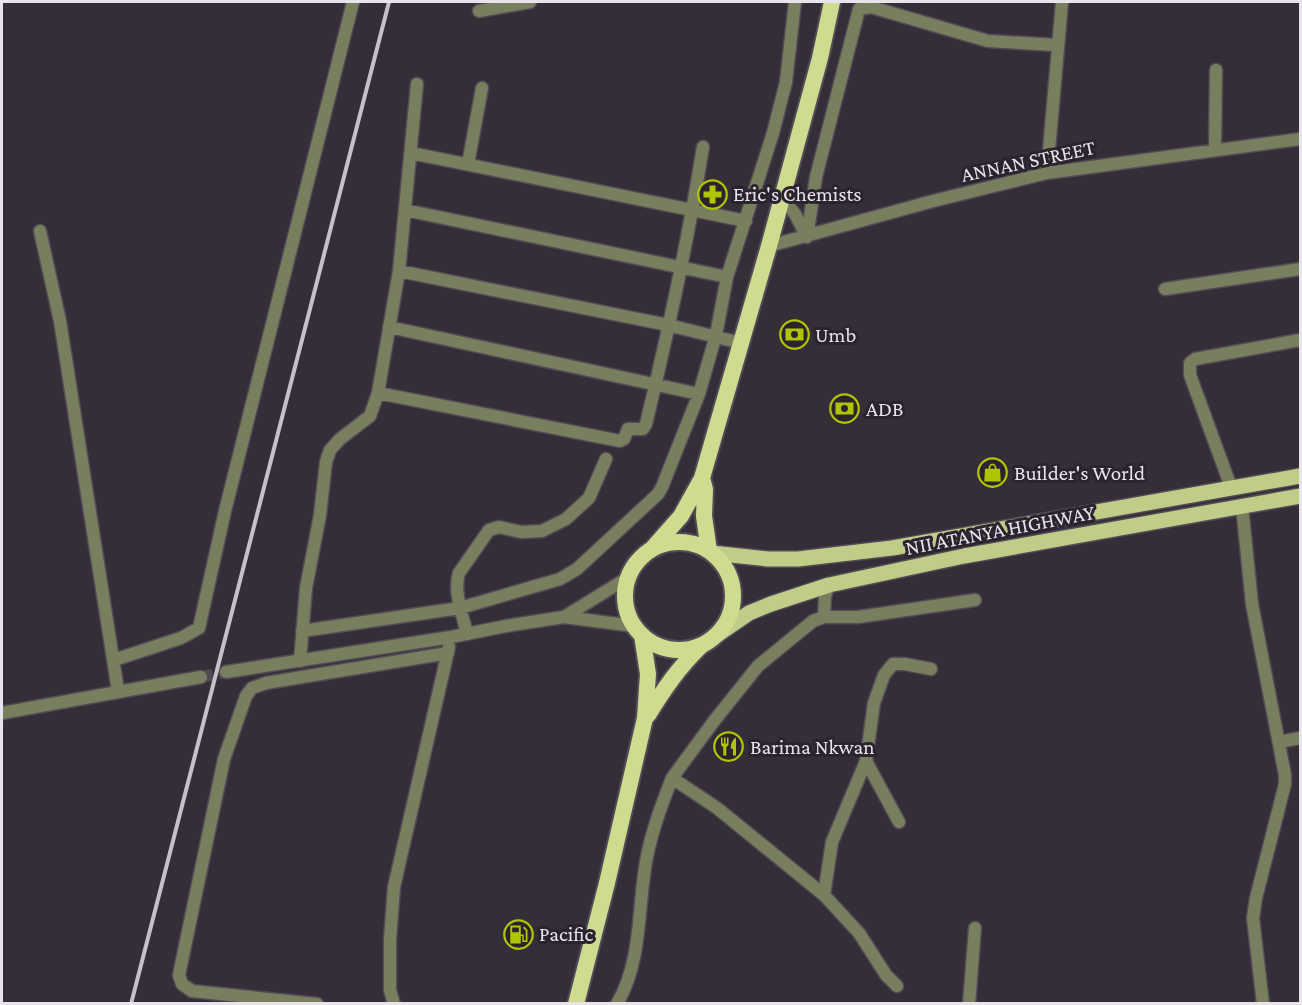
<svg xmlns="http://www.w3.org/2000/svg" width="1302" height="1005" viewBox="0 0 1302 1005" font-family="'Crimson Pro',serif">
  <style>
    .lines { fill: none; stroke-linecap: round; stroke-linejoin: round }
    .tertiary-tunnel { stroke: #504953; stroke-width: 12; stroke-dasharray: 12 6; stroke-linecap: butt }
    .minor-casing { stroke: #524b55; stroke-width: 15 }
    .tertiary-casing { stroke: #524b55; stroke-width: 15 }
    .primary-casing { stroke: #524b55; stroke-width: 18 }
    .trunk-casing { stroke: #524b55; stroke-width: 20 }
    .minor { stroke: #787f5e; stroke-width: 12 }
    .tertiary { stroke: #787f5e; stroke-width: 12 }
    .primary { stroke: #c0cd88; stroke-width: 15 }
    .trunk { stroke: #cedc90; stroke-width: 16 }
    .rail { stroke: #c6c0c8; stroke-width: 4 }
    .labels { text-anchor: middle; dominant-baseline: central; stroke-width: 6; stroke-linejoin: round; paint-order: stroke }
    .street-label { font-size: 21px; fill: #e9e4eb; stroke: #2b242e }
    .poi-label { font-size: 21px; fill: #e9e4eb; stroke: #2b242e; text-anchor: start }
  </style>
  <rect width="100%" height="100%" fill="#352e38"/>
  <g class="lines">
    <path class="tertiary-tunnel" d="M201 677 226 672"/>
    <defs>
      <path id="minor" d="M479 11 530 2
        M1215 150 1216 70
        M411 153 746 221
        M468 164 482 88
        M1047 173 1062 2
        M782 198 795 214 807 237
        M405 210 727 277
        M40 231 60 321 118 691
        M807 237 816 177 859 9 871 7 988 41 1057 45
        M769 246 933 201 1047 173 1300 139
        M399 271 668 325 741 343
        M1165 289 1300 269
        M389 327 699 394
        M378 393 620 441 624 439 628 429H643L646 424C668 333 688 240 703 147
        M1231 487 1190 375V363L1195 359 1300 340
        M1242 506 1252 604 1285 775V784L1256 898 1253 918 1263 1004
        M824 617 825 596 829 585
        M302 631 460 608 560 579 577 569 658 494 662 487 699 394 716 335 727 277 773 133 786 82 795 2
        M467 634C463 616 453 591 459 573L489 530 499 527 521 532 542 531 566 519 589 498 606 459
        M114 660 181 638 199 628 225 511 353 2
        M300 661 306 588 320 515 326 462 330 450 340 439 370 416 378 393 399 271 417 84
        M1279 742 1300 738
        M866 761 899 822
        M672 778 714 721 758 666 813 621 824 617H858L975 600
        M824 895 832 842 866 761 874 703 884 675 893 664H905L931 669
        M317 1004 192 991 182 984 179 975 224 759 246 696 252 688 266 683 448 653
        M394 1004 390 990V940L394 887 449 647
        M617 1004C640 964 638 919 644 875 648 841 660 809 672 778L717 808 824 895 859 933 886 975 897 986
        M969 1004 975 928"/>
      <path id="tertiary" d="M564 617 629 577
        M226 672 451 637 506 626 564 617 634 626
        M2 713 201 677"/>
      <path id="primary" d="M712 553 768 559H798L892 548 1300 476
        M717 635 749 613 771 604 829 585 964 556 1300 496"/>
      <path id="trunk" d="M702 478 705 489 704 516 709 551
        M625 596a54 54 0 1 1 108 0a54 54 0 1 1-108 0Z
        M651 550 681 516 702 478 769 246 820 58 832 2
        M648 715C664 689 679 667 701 646
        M576 1004 607 883 645 718 648 674 642 635"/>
    </defs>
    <use href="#minor" class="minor-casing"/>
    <use href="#tertiary" class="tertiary-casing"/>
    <use href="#primary" class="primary-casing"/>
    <use href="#trunk" class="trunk-casing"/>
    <use href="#minor" class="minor"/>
    <use href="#tertiary" class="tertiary"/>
    <use href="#primary" class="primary"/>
    <use href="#trunk" class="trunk"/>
    <path class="rail" d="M131 1004 389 2"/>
  </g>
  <defs>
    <symbol id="pharmacy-ring" viewBox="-11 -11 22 22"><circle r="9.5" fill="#2b242e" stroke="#afc504" stroke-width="1.5"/><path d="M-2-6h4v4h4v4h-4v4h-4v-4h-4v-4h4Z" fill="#afc504"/></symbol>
    <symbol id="bank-ring" viewBox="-11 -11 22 22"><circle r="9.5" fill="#2b242e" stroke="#afc504" stroke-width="1.5"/><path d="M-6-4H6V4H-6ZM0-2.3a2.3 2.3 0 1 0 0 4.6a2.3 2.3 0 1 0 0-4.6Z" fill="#afc504"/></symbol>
    <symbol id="shop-ring" viewBox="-11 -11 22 22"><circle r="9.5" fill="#2b242e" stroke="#afc504" stroke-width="1.5"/><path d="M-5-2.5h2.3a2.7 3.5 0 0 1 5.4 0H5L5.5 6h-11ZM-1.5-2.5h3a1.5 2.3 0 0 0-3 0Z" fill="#afc504"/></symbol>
    <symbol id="restaurant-ring" viewBox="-11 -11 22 22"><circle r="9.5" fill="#2b242e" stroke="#afc504" stroke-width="1.5"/><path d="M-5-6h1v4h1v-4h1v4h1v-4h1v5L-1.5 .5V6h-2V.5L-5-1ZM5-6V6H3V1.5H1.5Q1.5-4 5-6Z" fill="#afc504"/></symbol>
    <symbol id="fuel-ring" viewBox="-11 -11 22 22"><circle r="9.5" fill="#2b242e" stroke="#afc504" stroke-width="1.5"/><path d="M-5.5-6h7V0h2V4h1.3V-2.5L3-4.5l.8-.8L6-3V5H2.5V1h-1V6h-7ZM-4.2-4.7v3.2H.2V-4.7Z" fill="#afc504"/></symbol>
  </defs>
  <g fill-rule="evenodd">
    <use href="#pharmacy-ring" x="696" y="178" width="33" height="33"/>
    <use href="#bank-ring" x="778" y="318" width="33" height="33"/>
    <use href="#bank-ring" x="828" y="392" width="33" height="33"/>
    <use href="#shop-ring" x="976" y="456" width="33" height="33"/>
    <use href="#restaurant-ring" x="712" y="730" width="33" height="33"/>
    <use href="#fuel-ring" x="502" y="918" width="33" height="33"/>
  </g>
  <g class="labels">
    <g class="street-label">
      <text transform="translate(1028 161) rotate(-12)">ANNAN STREET</text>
      <text transform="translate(1000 530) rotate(-11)">NII ATANYA HIGHWAY</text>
    </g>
    <g class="poi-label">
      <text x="733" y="194">Eric's Chemists</text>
      <text x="815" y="335">Umb</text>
      <text x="866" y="409">ADB</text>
      <text x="1014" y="473">Builder's World</text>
      <text x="750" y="747">Barima Nkwan</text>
      <text x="539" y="934">Pacific</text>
    </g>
  </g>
  <rect width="1302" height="1005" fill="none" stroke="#e9e4eb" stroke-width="6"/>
</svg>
